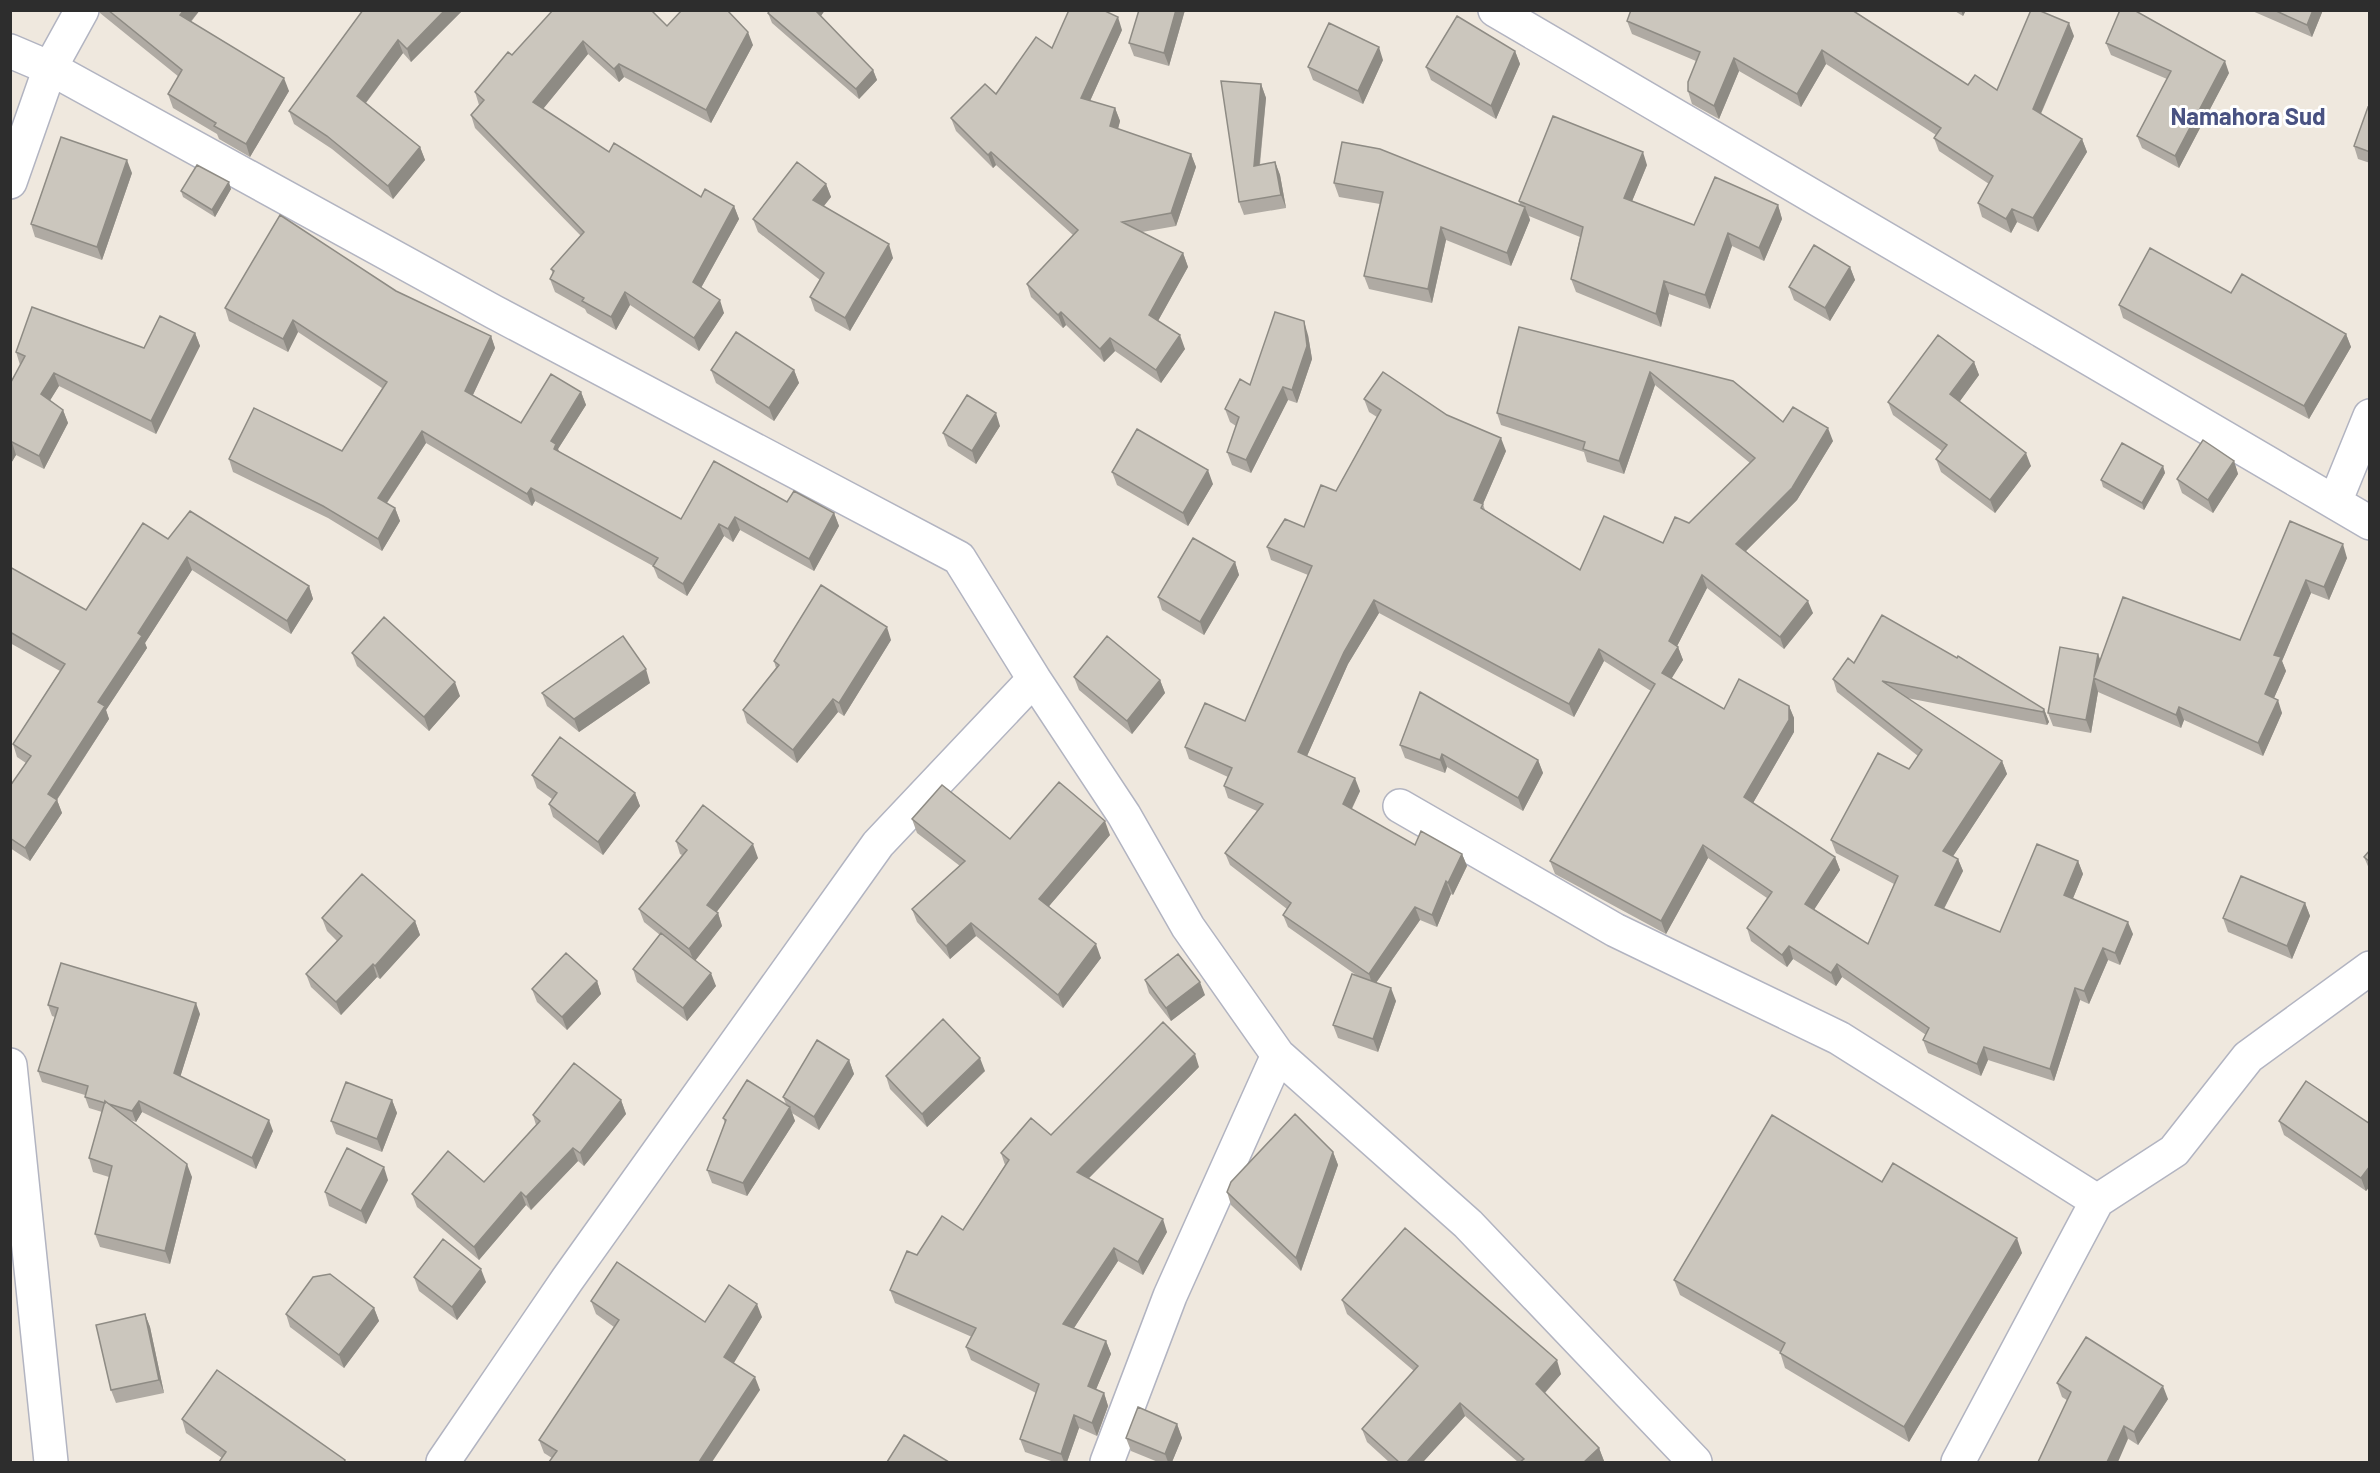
<svg xmlns="http://www.w3.org/2000/svg" width="2380" height="1473" viewBox="0 0 2380 1473" font-family="Barlow,sans-serif">
  <style>
    .lines { fill: none; stroke-linecap: round; stroke-linejoin: round }
    .minor-casing { stroke: #b2b4c1; stroke-width: 36 }
    .minor { stroke: #fff; stroke-width: 33 }
    .wall { fill: #afaaa3 }
    .shaded-wall { fill: #8e8b84 }
    .building { fill: #cbc6bd; stroke: #8e8b84; stroke-width: 1.5 }
    .labels { text-anchor: middle; dominant-baseline: central; stroke-width: 6; stroke-linejoin: round; paint-order: stroke }
    .district-label { font-size: 24px; font-weight: bold; fill: #495282; stroke: #fff }
  </style>
  <rect width="100%" height="100%" fill="#efe8de"/>
  <g class="lines">
    <defs>
      <path id="minor" d="M1495 10 2370 523
        M10 51 50 68 494 312 959 558 1034 679 1124 815 1188 927 1278 1055 1468 1224 1695 1462
        M10 182 50 68 82 10
        M2335 502 2370 416
        M1400 806 1615 930 1839 1038 2097 1201
        M10 1065 51 1462
        M443 1462 567 1280 878 844 1034 679
        M1107 1462 1170 1296 1278 1055
        M1958 1462 2097 1201 2174 1151 2248 1057 2370 968"/>
    </defs>
    <use href="#minor" class="minor-casing"/>
    <use href="#minor" class="minor"/>
  </g>
  <path class="wall" d="M99 10H200L191 22 289 91 250 157 219 139 217 134 173 108 168 94 179 77 100 13Z
    M363 10H463L411 62 403 53 366 103 420 147 425 160 393 199 332 149 294 124 289 111Z
    M770 10H825L821 16 873 70 877 80 859 99 772 23 768 13Z
    M1185 10 1169 66 1134 56 1129 43Z
    M1852 10 1968 85 1997 90 2074 36 2041 114 2082 139 2087 152 2038 232 2017 222 2011 233 1982 217 1978 203 1989 184 1939 151 1934 138 1936 135 1826 64 1801 107 1739 71 1719 119 1692 104 1688 91 1696 61 1632 34 1627 21Z
    M1953 10H1966L1963 16Z
    M2250 10H2323L2312 37Z
    M667 26 753 45 711 123 624 77 619 82 588 54 543 109 609 152 701 197 734 206 739 219 701 288 724 313 699 351 630 305 616 330 587 313 585 309 555 292 550 279 553 274 551 269 581 236 475 128 471 115 479 105 475 92 512 55Z
    M1122 30 1090 101 1115 108 1120 121 1118 129 1191 154 1196 167 1176 226 1142 232 1183 253 1188 267 1158 321 1185 349 1161 383 1115 351 1104 362 1066 325 1063 328 1031 297 1027 284 1073 235 996 165 993 168 956 131 951 118 996 94 1052 48Z
    M2106 43 2229 73 2179 168 2142 148 2137 136 2167 79 2111 55Z
    M1515 51 1520 64 1496 119 1431 80 1426 67Z
    M1383 60 1363 104 1313 80 1308 67Z
    M1261 84 1266 98 1260 165 1275 162 1280 175 1286 208 1244 215 1239 202Z
    M2370 108V163L2358 159 2354 146Z
    M1647 165 1632 201 1694 225 1778 205 1782 219 1764 261 1732 246 1710 309 1669 294 1661 327 1576 292 1571 279 1580 237 1529 216 1530 220 1511 266 1446 240 1432 303 1369 289 1364 276 1380 204 1339 197 1334 183 1520 205 1519 201Z
    M132 173 102 260 35 237 31 224Z
    M826 184 831 197 824 206 893 258 850 331 815 311 810 297 820 280 758 232 753 219Z
    M231 189 215 217 183 197 181 191Z
    M1850 267 1855 280 1830 321 1794 300 1789 287Z
    M396 291 491 336 495 348 473 395 521 423 581 392 586 405 558 449 559 452 681 519 787 502 834 513 839 526 814 571 740 530 733 542 724 536 687 596 658 578 653 566 535 501 532 506 426 443 387 503 395 508 400 521 382 551 328 518 233 472 229 459 342 451 382 388 298 332 288 352 229 321 225 308Z
    M2231 293 2346 334 2351 347 2309 419 2123 318 2119 305Z
    M1519 327 1733 381 1783 422 1833 441 1797 500 1746 551 1813 613 1784 649 1707 588 1677 646 1678 647 1683 660 1671 678 1724 709 1789 706 1794 718V732L1753 803 1835 857 1840 870 1814 909 1868 944 1894 884 1836 853 1831 840 1909 769 1918 756 1837 692 1833 679 1854 663 2044 709 2049 722 2047 725 1907 698 2002 761 2007 774 1953 856 1958 859 1963 871 1944 909 2000 932 2078 861 2083 874 2073 898 2133 934 2120 965 2108 960 2089 1004 2080 1000 2054 1081 1988 1060 1981 1076 1928 1053 1923 1040 1926 1035 1842 977 1836 986 1793 959 1787 967 1751 941 1747 928 1767 898 1708 858 1666 934 1555 874 1550 861 1651 691 1604 661 1574 717 1379 613 1348 664 1307 756 1360 791 1352 809 1415 845 1462 854 1467 866 1453 895 1451 894 1437 927 1420 920 1376 983 1396 1001 1378 1052 1338 1038 1333 1025 1359 977 1288 927 1283 915 1287 909 1230 865 1225 853 1257 811 1228 798 1224 786 1228 777 1189 759 1185 747 1245 721 1308 575 1271 560 1267 547 1304 527 1336 491 1377 417 1369 412 1364 399 1447 415 1506 451 1483 504 1485 510 1580 570 1663 543 1689 523 1750 463 1655 385 1624 474 1587 462 1584 452 1501 425 1497 413Z
    M195 333 200 346 156 434 59 386 50 400 63 410 68 423 44 469 16 455 10 465V384L20 365 16 352 144 348Z
    M1308 335 1312 359 1297 403 1288 400 1251 473 1232 465 1227 452 1236 426 1230 422 1225 409 1250 385Z
    M1974 362 1979 375 1959 402 2031 466 1995 513 1941 472 1936 459 1942 451 1893 415 1888 402Z
    M711 370H794L799 383 774 421 716 383Z
    M1000 426 976 464 948 446 943 433Z
    M2234 461 2238 474 2213 513 2182 493 2177 479Z
    M2163 466 2165 473 2144 510 2103 487 2101 480Z
    M1112 472 1213 484 1188 526 1117 485Z
    M2290 521 2347 558 2329 600 2311 593 2282 661 2286 671 2274 698 2282 713 2263 756 2184 720 2181 728 2098 692 2091 733 2053 726 2048 713 2098 654 2100 660 2240 640Z
    M168 539 309 586 313 599 291 634 192 570 145 643 147 648 106 710 109 719 57 800 62 813 30 861 10 848V786L26 763 17 757 13 744 60 671 10 643V567L86 610Z
    M1235 562 1239 575 1204 635 1162 610 1158 597Z
    M891 640 844 716 838 712 797 763 747 723 743 710 776 668 774 661Z
    M352 653 460 696 429 731 357 666Z
    M1074 677 1160 680 1165 693 1132 734 1079 690Z
    M650 683 579 732 547 706 542 693Z
    M1400 745 1538 760 1543 773 1523 811 1447 767 1445 773 1405 758Z
    M532 775 635 793 640 806 603 855 553 817 549 804 552 799 537 788Z
    M912 819 1010 839 1110 835 1049 906 1101 958 1063 1008 976 936 950 959 917 922 912 909 960 866 917 833Z
    M676 841 758 858 716 912 718 913 722 926 695 961 716 986 687 1021 637 982 633 969 660 935 644 922 639 909 682 855 680 854Z
    M2370 850V871L2364 857Z
    M2305 903 2310 916 2292 959 2228 932 2223 918Z
    M322 918 415 921 420 935 380 979 377 977 341 1015 311 987 306 974 337 941 327 931Z
    M1145 980 1205 995 1171 1021 1149 993Z
    M597 981 601 994 567 1030 537 1002 532 989Z
    M48 1005 200 1014 180 1077 273 1131 256 1169 142 1112 136 1122 130 1120 192 1177 170 1264 100 1247 95 1234 109 1177 93 1172 89 1158 102 1112 89 1108 85 1097V1095L42 1082 38 1071 55 1017 52 1016Z
    M849 1060 854 1074 819 1130 792 1113 795 1121 747 1196 712 1183 707 1170 725 1123 723 1118 786 1104 783 1097Z
    M1199 1067 1089 1178 1167 1232 1143 1275 1118 1261 1074 1328 1106 1341 1111 1354 1096 1389 1104 1393 1108 1406 1097 1436 1079 1428 1067 1462H1054L1025 1452 1020 1439 1036 1393 971 1360 966 1347 972 1337 895 1303 890 1290 963 1230 1005 1165 1001 1153 1051 1135Z
    M985 1071 927 1127 890 1089 886 1076Z
    M392 1100 397 1113 382 1152 336 1134 331 1121Z
    M621 1100 626 1114 584 1166 578 1161 531 1210 526 1205 479 1260 417 1207 412 1194 484 1182 536 1125 533 1115Z
    M2279 1121 2370 1124V1186L2366 1191 2284 1135Z
    M1333 1152 1338 1165 1301 1271 1231 1205 1227 1192Z
    M388 1180 366 1224 329 1206 325 1192Z
    M1882 1182 2022 1253 1909 1442 1785 1368 1780 1352 1680 1295 1674 1280Z
    M414 1277 486 1282 457 1320 419 1291Z
    M1342 1300 1561 1374 1545 1393 1599 1448 1604 1461 1602 1462H1518L1465 1416 1423 1462H1389L1367 1442 1362 1429 1414 1371 1347 1314Z
    M591 1301 705 1322 762 1317 733 1363 760 1390 552 1458 544 1453 539 1440 614 1327 596 1314Z
    M374 1308 379 1321 344 1368 290 1327 286 1314Z
    M145 1314 150 1327 164 1393 116 1403 111 1390Z
    M2057 1383 2168 1399 2138 1445 2062 1397Z
    M182 1419 345 1460 346 1462H219L222 1458 186 1433Z
    M1177 1424 1182 1438 1172 1462H1158L1131 1451 1126 1438Z"/>
  <path class="shaded-wall" d="M184 10H200L185 28 180 15Z
    M445 10H463L411 62 407 49Z
    M814 10H825L818 20Z
    M1176 10H1185L1169 66 1164 53Z
    M1961 10H1966L1963 16Z
    M2313 10H2323L2312 37 2307 25Z
    M1118 17 1122 30 1085 112 1081 98Z
    M2069 23 2074 36 2037 122 2033 109Z
    M748 32 753 45 711 123 706 110Z
    M398 40 403 53 361 109 357 96Z
    M583 41 588 54 538 115 533 102Z
    M1379 47 1383 60 1363 104 1358 91Z
    M1822 50 1826 64 1801 107 1797 94Z
    M1515 51 1520 64 1496 119 1491 106Z
    M1734 58 1739 71 1719 119 1714 106Z
    M2225 61 2229 73 2179 168 2175 156Z
    M619 64 624 77 619 82 614 69Z
    M873 70 877 80 859 99 856 89Z
    M284 78 289 91 250 157 246 144Z
    M1261 84 1266 98 1258 179 1254 166Z
    M1115 108 1120 121 1115 140 1110 126Z
    M2082 139 2087 152 2038 232 2033 218Z
    M420 147 425 160 393 199 388 186Z
    M991 152 996 165 993 168 988 155Z
    M1643 152 1647 165 1628 211 1624 198Z
    M1191 154 1196 167 1176 226 1171 213Z
    M127 160 132 173 102 260 97 247Z
    M1275 162 1280 175 1286 208 1281 195Z
    M229 182 231 189 215 217 212 210Z
    M826 184 831 197 818 213 813 200Z
    M1778 205 1782 219 1764 261 1759 248Z
    M734 206 739 219 697 295 693 282Z
    M1525 207 1530 220 1511 266 1507 253Z
    M2012 209 2017 222 2011 233 2006 219Z
    M1441 227 1446 240 1432 303 1428 289Z
    M1728 233 1732 246 1710 309 1705 295Z
    M889 244 893 258 850 331 845 318Z
    M1183 253 1188 267 1154 328 1149 315Z
    M1850 267 1855 280 1830 321 1825 308Z
    M1664 281 1669 294 1661 327 1656 314Z
    M625 292 630 305 616 330 611 317Z
    M720 300 724 313 699 351 694 338Z
    M1061 312 1066 325 1063 328 1058 315Z
    M293 320 298 332 288 352 283 339Z
    M1304 321 1308 335 1312 359 1297 403 1292 390Z
    M195 333 200 346 156 434 151 421Z
    M2346 334 2351 347 2309 419 2304 406Z
    M1180 335 1185 349 1161 383 1156 370Z
    M491 336 495 348 469 403 465 391Z
    M1110 338 1115 351 1104 362 1100 349Z
    M1974 362 1979 375 1955 408 1950 394Z
    M794 370 799 383 774 421 769 408Z
    M1650 372 1655 385 1624 474 1619 461Z
    M54 373 59 386 46 407 41 394Z
    M1283 387 1288 400 1251 473 1246 460Z
    M581 392 586 405 558 449 561 457 558 461 551 441Z
    M63 410 68 423 44 469 39 456Z
    M996 413 1000 426 976 464 972 451Z
    M1828 428 1833 441 1797 500 1741 556 1736 544Z
    M422 431 426 443 382 510 378 498Z
    M1501 438 1506 451 1479 513 1474 500Z
    M12 442 16 455 10 465V444Z
    M2026 453 2031 466 1995 513 1990 500Z
    M2234 461 2238 474 2213 513 2208 500Z
    M2163 466 2165 473 2144 510 2142 503Z
    M1208 470 1213 484 1188 526 1183 513Z
    M531 488 535 501 532 506 527 494Z
    M395 508 400 521 382 551 378 539Z
    M834 513 839 526 814 571 809 559Z
    M735 517 740 530 733 542 728 529Z
    M719 524 724 536 687 596 683 584Z
    M2343 544 2347 558 2329 600 2324 587Z
    M187 557 192 570 145 643 147 648 106 710 109 719 52 807 48 794 98 702 138 633Z
    M1235 562 1239 575 1204 635 1200 622Z
    M1702 575 1707 588 1673 654 1669 641Z
    M2306 580 2311 593 2282 661 2286 671 2270 707 2265 694 2274 655Z
    M309 586 313 599 291 634 287 621Z
    M1374 600 1379 613 1348 664 1303 765 1298 752 1344 652Z
    M1808 601 1813 613 1784 649 1780 637Z
    M887 627 891 640 844 716 839 703Z
    M1678 647 1683 660 1667 686 1662 673Z
    M1599 649 1604 661 1574 717 1569 704Z
    M2098 654 2103 667 2094 679Z
    M646 669 650 683 579 732 574 719Z
    M2094 678 2098 692 2091 733 2086 720Z
    M1160 680 1165 693 1132 734 1127 721Z
    M455 682 460 696 429 731 424 717Z
    M833 699 838 712 797 763 793 750Z
    M2278 700 2282 713 2263 756 2258 743Z
    M1789 706 1794 718V732L1749 810 1744 797Z
    M2179 707 2184 720 2181 728 2176 715Z
    M2044 709 2049 722 2047 725 2043 712Z
    M1442 754 1447 767 1445 773 1440 760Z
    M1538 760 1543 773 1523 811 1518 798Z
    M2002 761 2007 774 1948 864 1943 851Z
    M1355 778 1360 791 1348 816 1343 804Z
    M635 793 640 806 603 855 598 842Z
    M57 800 62 813 30 861 25 848Z
    M1105 821 1110 835 1044 912 1039 899Z
    M753 844 758 858 712 918 707 905Z
    M1703 845 1708 858 1666 934 1661 921Z
    M1462 854 1467 866 1453 895 1448 883Z
    M1835 857 1840 870 1810 916 1805 904Z
    M1958 859 1963 871 1939 918 1935 905Z
    M2078 861 2083 874 2069 908 2064 895Z
    M1446 881 1451 894 1437 927 1432 915Z
    M2305 903 2310 916 2292 959 2287 946Z
    M1415 907 1420 920 1373 987 1369 974Z
    M718 913 722 926 694 962 689 949Z
    M415 921 420 935 380 979 375 966Z
    M2128 922 2133 934 2120 965 2115 953Z
    M971 923 976 936 950 959 946 946Z
    M1096 944 1101 958 1063 1008 1058 995Z
    M1789 946 1793 959 1787 967 1782 955Z
    M2103 948 2108 960 2089 1004 2084 991Z
    M373 964 377 977 341 1015 336 1002Z
    M1837 964 1842 977 1836 986 1831 973Z
    M711 973 716 986 687 1021 683 1008Z
    M597 981 601 994 567 1030 562 1017Z
    M1200 982 1205 995 1171 1021 1166 1008Z
    M1391 988 1396 1001 1378 1052 1373 1039Z
    M2075 988 2080 1000 2054 1081 2050 1069Z
    M196 1003 200 1014 178 1084 174 1073Z
    M1984 1047 1988 1060 1981 1076 1977 1064Z
    M1195 1054 1199 1067 1082 1185 1077 1172Z
    M980 1058 985 1071 927 1127 922 1114Z
    M849 1060 854 1074 819 1130 814 1117Z
    M392 1100 397 1113 382 1152 377 1139Z
    M621 1100 626 1114 584 1166 580 1153Z
    M139 1101 142 1112 136 1122 132 1111Z
    M790 1107 795 1121 747 1196 743 1183Z
    M269 1120 273 1131 256 1169 252 1158Z
    M573 1148 578 1161 531 1210 526 1197Z
    M1333 1152 1338 1165 1301 1271 1296 1258Z
    M187 1164 192 1177 170 1264 165 1251Z
    M2370 1166V1186L2366 1191 2361 1178Z
    M384 1167 388 1180 366 1224 361 1211Z
    M521 1192 526 1205 479 1260 474 1247Z
    M1163 1219 1167 1232 1143 1275 1138 1262Z
    M2017 1238 2022 1253 1909 1442 1904 1427Z
    M1114 1248 1118 1261 1068 1337 1063 1324Z
    M481 1269 486 1282 457 1320 452 1307Z
    M757 1304 762 1317 729 1371 724 1357Z
    M374 1308 379 1321 344 1368 339 1355Z
    M145 1314 150 1327 164 1393 159 1380Z
    M1106 1341 1111 1354 1092 1399 1088 1386Z
    M1557 1360 1561 1374 1541 1397 1536 1384Z
    M755 1377 760 1390 712 1462H699Z
    M2163 1386 2168 1399 2138 1445 2134 1432Z
    M1104 1393 1108 1406 1097 1436 1092 1423Z
    M1460 1403 1465 1416 1423 1462H1407Z
    M1074 1415 1079 1428 1067 1462H1064L1061 1454Z
    M1177 1424 1182 1438 1172 1462H1168L1165 1454Z
    M2124 1426 2128 1439 2118 1462H2107Z
    M1599 1448 1604 1461 1602 1462H1584Z"/>
  <path class="building" d="M108 10H184L180 15 284 78 246 144 214 126 216 123 168 94 182 70Z
    M363 10H445L407 49 398 40 357 96 420 147 388 186 327 136 289 111Z
    M553 10H651L667 26 682 10H727L748 32 706 110 619 64 614 69 583 41 533 102 609 152 614 143 701 197 705 189 734 206 693 282 720 300 694 338 625 292 611 317 582 301 584 298 550 279 554 271 551 269 584 232 471 115 484 100 475 92 508 52 512 55Z
    M770 10H815L873 70 856 89 768 13Z
    M1069 10H1103L1118 17 1081 98 1115 108 1110 126 1191 154 1171 213 1122 222 1183 253 1149 315 1180 335 1156 370 1110 338 1100 349 1061 312 1058 315 1027 284 1078 230 991 152 988 155 951 118 985 84 996 94 1036 37 1052 48Z
    M1139 10H1176L1164 53 1129 43Z
    M1631 10H1852L1968 85 1975 75 1997 90 2031 10H2038L2069 23 2033 109 2082 139 2033 218 2012 209 2006 219 1978 203 1993 176 1934 138 1941 128 1822 50 1797 94 1734 58 1714 106 1688 91V82L1700 52 1627 21Z
    M2120 10H2134L2225 61 2175 156 2137 136 2171 71 2106 43Z
    M2274 10H2313L2307 25Z
    M1457 16 1515 51 1491 106 1426 67Z
    M1329 23 1379 47 1358 91 1308 67Z
    M1221 81 1261 84 1254 166 1275 162 1281 195 1239 202Z
    M2368 107 2370 108V152L2354 146Z
    M1553 116 1643 152 1624 198 1694 225 1715 177 1778 205 1759 248 1728 233 1705 295 1664 281 1656 314 1571 279 1583 227 1519 201Z
    M61 137 127 160 97 247 31 224Z
    M1342 142 1380 149 1525 207 1507 253 1441 227 1428 289 1364 276 1383 192 1334 183Z
    M797 162 826 184 813 200 889 244 845 318 810 297 824 273 753 219Z
    M197 165 229 182 212 210 181 191Z
    M280 215 396 291 491 336 465 391 521 423 551 374 581 392 551 441 556 444 554 449 681 519 714 461 787 502 794 491 834 513 809 559 735 517 728 529 719 524 683 584 653 566 658 558 531 488 527 494 422 431 378 498 395 508 378 539 323 506 229 459 254 408 342 451 387 382 293 320 283 339 225 308Z
    M1814 245 1850 267 1825 308 1789 287Z
    M2150 248 2231 293 2242 274 2346 334 2304 406 2119 305Z
    M32 307 144 348 160 316 195 333 151 421 54 373 41 394 63 410 39 456 12 442 10 444V384L25 356 16 352Z
    M1275 312 1304 321 1307 346 1292 390 1283 387 1246 460 1227 452 1239 417 1225 409 1240 379 1250 385Z
    M1519 327 1733 381 1783 422 1793 407 1828 428 1792 488 1736 544 1808 601 1780 637 1702 575 1669 641 1678 647 1662 673 1724 709 1739 679 1789 706V720L1744 797 1835 857 1805 904 1868 944 1898 876 1831 840 1878 753 1909 769 1922 750 1833 679 1848 658 1854 663 1882 615 1957 658 1958 656 2044 709 2043 712 1882 681 2002 761 1943 851 1958 859 1935 905 2000 932 2037 844 2078 861 2064 895 2128 922 2115 953 2103 948 2084 991 2075 988 2050 1069 1984 1047 1977 1064 1923 1040 1929 1028 1837 964 1831 973 1789 946 1782 955 1747 928 1772 892 1703 845 1661 921 1550 861 1655 684 1599 649 1569 704 1374 600 1344 652 1298 752 1355 778 1343 804 1415 845 1421 831 1462 854 1448 883 1446 881 1432 915 1415 907 1369 974 1283 915 1291 903 1225 853 1263 804 1224 786 1232 768 1185 747 1205 703 1245 721 1312 566 1267 547 1285 519 1304 527 1321 485 1336 491 1381 410 1364 399 1383 372 1447 415 1501 438 1474 500 1483 504 1481 508 1580 570 1604 516 1663 543 1675 517 1689 523 1755 458 1650 372 1619 461 1583 449 1585 442 1497 413Z
    M736 332 794 370 769 408 711 370Z
    M1938 335 1974 362 1950 394 2026 453 1990 500 1936 459 1947 445 1888 402Z
    M967 395 996 413 972 451 943 433Z
    M1137 429 1208 470 1183 513 1112 472Z
    M2203 440 2234 461 2208 500 2177 479Z
    M2122 443 2163 466 2142 503 2101 480Z
    M190 511 309 586 287 621 187 557 138 633 142 636 98 702 105 706 48 794 57 800 25 848 10 838V786L31 756 13 744 65 664 10 632V567L86 610 143 523 168 539Z
    M2290 521 2343 544 2324 587 2306 580 2274 655 2281 657 2265 694 2278 700 2258 743 2179 707 2176 715 2094 678 2086 720 2048 713 2060 647 2098 654 2094 677 2123 597 2240 640Z
    M1193 538 1235 562 1200 622 1158 597Z
    M821 585 887 627 839 703 833 699 793 750 743 710 779 665 774 661Z
    M384 617 455 682 424 717 352 653Z
    M623 636 646 669 574 719 542 693Z
    M1107 636 1160 680 1127 721 1074 677Z
    M1420 692 1538 760 1518 798 1442 754 1440 760 1400 745Z
    M560 737 635 793 598 842 549 804 557 793 532 775Z
    M1059 782 1105 821 1039 899 1096 944 1058 995 971 923 946 946 912 909 965 861 912 819 942 785 1010 839Z
    M703 805 753 844 707 905 718 913 689 949 639 909 687 850 676 841Z
    M2370 850V862L2364 857Z
    M362 874 415 921 375 966 373 964 336 1002 306 974 342 936 322 918Z
    M2241 876 2305 903 2287 946 2223 918Z
    M661 933 711 973 683 1008 633 969Z
    M566 953 597 981 562 1017 532 989Z
    M1178 954 1200 982 1166 1008 1145 980Z
    M61 963 196 1003 174 1073 269 1120 252 1158 139 1101 132 1111 109 1104 105 1101V1103L85 1097 88 1086 38 1071 58 1008 48 1005Z
    M1352 974 1391 988 1373 1039 1333 1025Z
    M943 1019 980 1058 922 1114 886 1076Z
    M1163 1022 1195 1054 1077 1172 1163 1219 1138 1262 1114 1248 1063 1324 1106 1341 1088 1386 1104 1393 1092 1423 1074 1415 1061 1454 1020 1439 1039 1384 966 1347 976 1328 890 1290 907 1251 917 1255 942 1216 963 1230 1009 1160 1001 1153 1031 1118 1051 1135Z
    M817 1040 849 1060 814 1117 783 1097Z
    M574 1063 621 1100 580 1153 573 1148 526 1197 521 1192 474 1247 412 1194 448 1151 484 1182 540 1121 533 1115Z
    M747 1080 790 1107 743 1183 707 1170 726 1120 723 1118Z
    M2306 1081 2370 1124V1166L2361 1178 2279 1121Z
    M346 1082 392 1100 377 1139 331 1121Z
    M105 1101 187 1164 165 1251 95 1234 112 1166 89 1158Z
    M1295 1114 1333 1152 1296 1258 1227 1192 1231 1182Z
    M1772 1115 1882 1182 1893 1163 2017 1238 1904 1427 1780 1353 1785 1343 1674 1280Z
    M347 1148 384 1167 361 1211 325 1192Z
    M1405 1228 1557 1360 1536 1384 1599 1448 1584 1462H1520L1524 1459 1460 1403 1407 1462H1399L1362 1429 1418 1366 1342 1300Z
    M443 1239 481 1269 452 1307 414 1277Z
    M617 1262 705 1322 729 1285 757 1304 724 1357 755 1377 699 1462H549L557 1451 539 1440 619 1320 591 1301Z
    M330 1274 374 1308 339 1355 286 1314 313 1277Z
    M145 1314 159 1380 111 1390 96 1325Z
    M2086 1337 2163 1386 2134 1432 2124 1426 2107 1462H2038L2071 1392 2057 1383Z
    M217 1370 345 1460 344 1462H219L226 1452 182 1419Z
    M1138 1407 1177 1424 1165 1454 1126 1438Z
    M904 1435 949 1462H887Z"/>
  <g class="labels">
    <g class="district-label">
      <text x="2248" y="115">Namahora Sud</text>
    </g>
  </g>
  <rect width="2380" height="1473" fill="none" stroke="#2d2d2d" stroke-width="24"/>
</svg>
